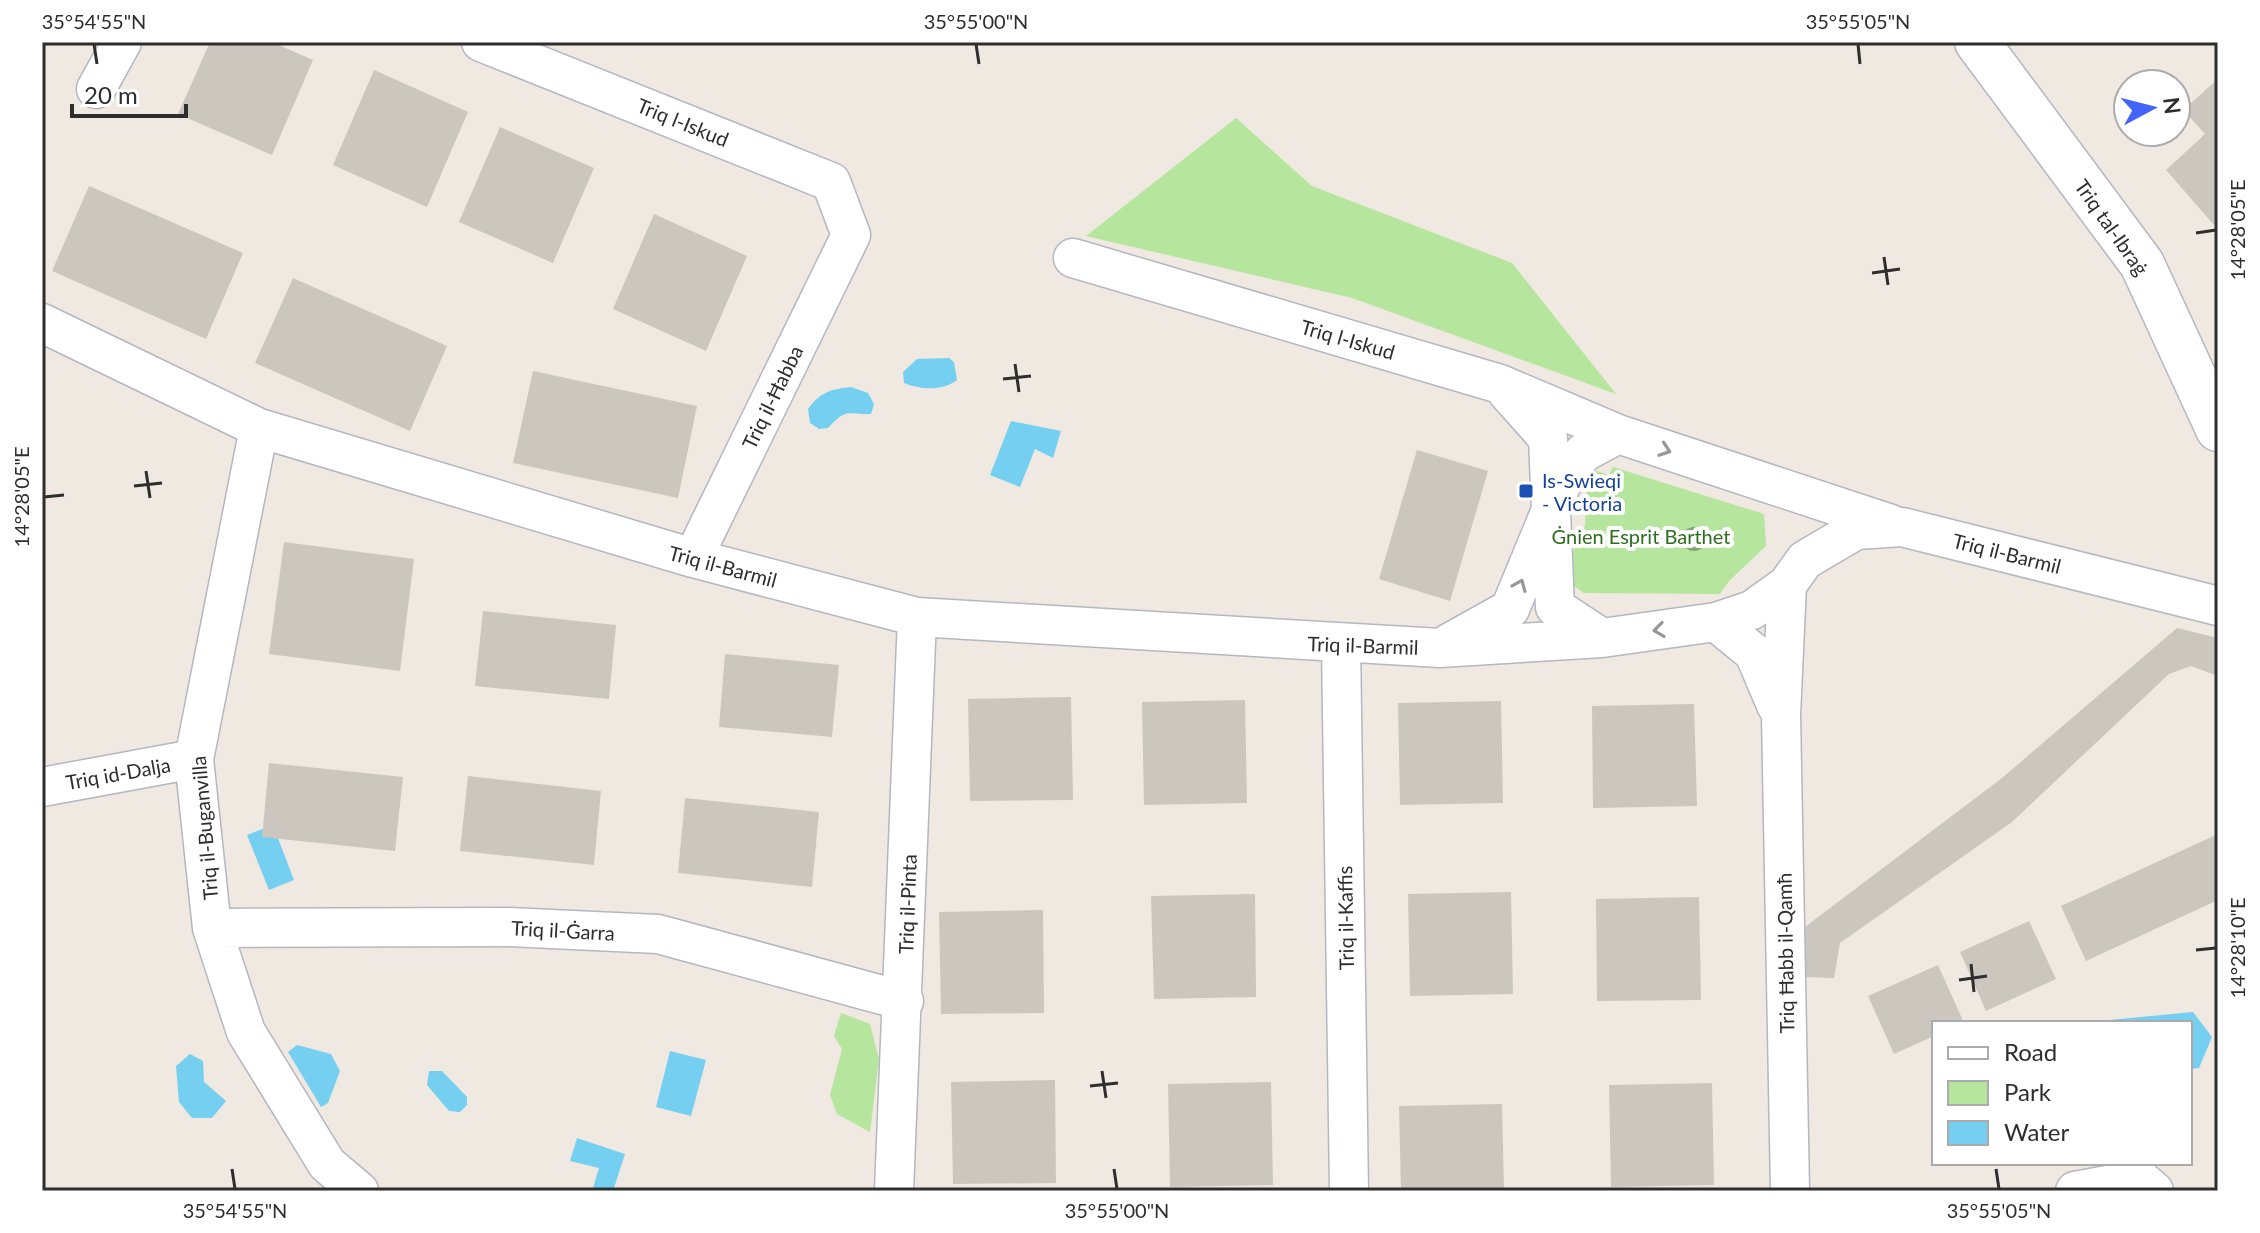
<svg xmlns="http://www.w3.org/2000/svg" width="2260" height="1233" viewBox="0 0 2260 1233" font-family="Lato,sans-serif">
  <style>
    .green { fill: #b6e59e }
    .water { fill: #75cff0 }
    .building { fill: #cbc7bf }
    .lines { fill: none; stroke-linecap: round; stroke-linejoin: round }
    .minor-casing { stroke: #b4b7c1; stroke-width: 41 }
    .secondary-casing { stroke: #b4b7c1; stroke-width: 47 }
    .minor { stroke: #fff; stroke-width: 38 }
    .secondary { stroke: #fff; stroke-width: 44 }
    .tree { fill: #84a574 }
    .oneway { stroke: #969696 }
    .ticks { fill: none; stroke: #2e2e2e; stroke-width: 3 }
    .transit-dot { fill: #1a4fb4; stroke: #fff; stroke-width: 3 }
    .labels { text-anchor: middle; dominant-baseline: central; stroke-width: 8; stroke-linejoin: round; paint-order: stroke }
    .street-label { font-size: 20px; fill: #2e2e2e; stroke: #fff }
    .transit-label { font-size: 20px; fill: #164399; stroke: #fff; text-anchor: start }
    .park-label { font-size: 20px; fill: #2c6e1b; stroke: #fff }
    .neatline { fill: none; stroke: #2e2e2e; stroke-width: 3 }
    .ticks-label { font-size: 20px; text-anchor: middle; fill: #2e2e2e }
  </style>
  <rect width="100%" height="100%" fill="#efe9e1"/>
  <path class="green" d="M1236 118 1312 186 1512 263 1616 394 1352 298 1086 236Z
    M1613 467 1764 514 1766 546 1729 581 1720 594 1584 593 1567 581 1569 561 1585 525 1588 475 1594 470 1609 475Z
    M841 1013 870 1024 879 1059 870 1132 837 1114 830 1095 842 1049 834 1036Z"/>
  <path class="water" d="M949 358 954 362 957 380C943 391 920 390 904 383L903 372 917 359Z
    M851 387 868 393 874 404 871 414C846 415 848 407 828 428L819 429 810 423 808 409C820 392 832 389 851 387Z
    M1011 421 1061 431 1053 458 1035 449 1020 487 990 475Z
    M273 825 294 880 269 890 247 835Z
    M2193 1012 2212 1037 2199 1068 2190 1069V1023H2109V1020Z
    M297 1045 331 1054 340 1071 328 1103 321 1107 288 1052Z
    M670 1051 706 1060 691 1116 656 1107Z
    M190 1054 203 1061 204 1082 226 1101 212 1118H192L179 1102 176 1066Z
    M429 1071H442L467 1097V1105L460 1112 449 1111 427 1085Z
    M577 1138 625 1154 613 1191H592L599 1168 570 1161Z"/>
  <path class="building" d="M210 42H272L313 60 272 155 178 114Z
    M374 70 468 112 427 207 333 165Z
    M2218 79V221L2214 225 2166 170 2205 134 2183 110Z
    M500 127 594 168 553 263 459 222Z
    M89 186 243 253 206 339 52 271Z
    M654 214 747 256 706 351 613 309Z
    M293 278 447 346 410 431 255 363Z
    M533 371 697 406 678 498 513 463Z
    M1417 450 1488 471 1450 601 1379 579Z
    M284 542 414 559 400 671 269 654Z
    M483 611 616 625 609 699 475 686Z
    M2177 628 2218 638V676L2191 666 2169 674 2012 822 1840 943 1834 978 1805 977 1801 930 2002 778Z
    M725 654 839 665 832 737 719 727Z
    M1071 697 1073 800 970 801 968 699Z
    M1245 700 1247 803 1144 805 1142 702Z
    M1501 701 1503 803 1400 805 1398 703Z
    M1694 704 1697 806 1593 808 1592 706Z
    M269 763 403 777 395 851 262 837Z
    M468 776 601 791 594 865 460 851Z
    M685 798 819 812 812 887 678 873Z
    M2218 834V900L2086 961 2061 906Z
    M1511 892 1513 994 1410 996 1408 894Z
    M1255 894 1256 997 1154 999 1151 896Z
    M1699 897 1701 1000 1597 1001 1596 899Z
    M1043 910 1044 1013 941 1014 939 912Z
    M2029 921 2056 979 1986 1011 1960 952Z
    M1938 965 1964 1023H1934V1036L1894 1054 1868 996Z
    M1055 1080 1056 1183 953 1184 951 1082Z
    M1271 1082 1273 1185 1170 1187 1168 1084Z
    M1712 1083 1714 1185 1611 1187 1609 1085Z
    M1502 1104 1504 1191H1401L1399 1106Z"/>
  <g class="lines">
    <defs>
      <path id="minor" d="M481 42 831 182 851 235 693 558
        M96 89 122 42
        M1073 258 1500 384 1618 434
        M42 323 259 428 693 558 917 617 1440 648 1602 638 1716 622 1752 610 1787 585 1805 560 1856 530 1902 527 2218 606
        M1507 392 1548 438 1555 607 1602 638
        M259 428 194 759 212 928 246 1032 327 1164 359 1191
        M1787 585 1781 715 1790 1191
        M1716 622 1754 653 1776 705
        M1449 643 1510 609 1565 476 1583 453 1618 434 1891 524
        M1341 644 1349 1191
        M42 787 194 759
        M212 928 509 927 658 934 904 1001
        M894 1191 917 617
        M2075 1191 2140 1179 2154 1191"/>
      <path id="secondary" d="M1977 42 2142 264 2218 429"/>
    </defs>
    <use href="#minor" class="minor-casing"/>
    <use href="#secondary" class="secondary-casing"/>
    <use href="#minor" class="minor"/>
    <use href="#secondary" class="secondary"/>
  </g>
  <circle class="tree" cx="1694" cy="539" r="12"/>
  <defs><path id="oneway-chevron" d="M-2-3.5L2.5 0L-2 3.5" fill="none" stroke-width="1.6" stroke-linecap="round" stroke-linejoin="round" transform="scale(2)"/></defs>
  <g class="oneway">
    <use href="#oneway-chevron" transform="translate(1665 450) rotate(19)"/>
    <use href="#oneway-chevron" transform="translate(1520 585) rotate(-67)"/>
    <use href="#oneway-chevron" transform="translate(1659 630) rotate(172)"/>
  </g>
  <path class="ticks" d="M94 44 97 64M976 44 979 64M1858 44 1860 64M2196 233 2216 230M1884 257 1888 285M1872 273 1900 269M1015 364 1019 392M1003 379 1031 376M146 471 150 498M134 486 162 483M44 497 64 495M2196 950 2216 948M1971 964 1974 992M1959 980 1987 976M1102 1071 1106 1098M1090 1086 1118 1083M232 1169 235 1189M1114 1169 1117 1189M1996 1169 1999 1189"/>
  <rect class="transit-dot" x="1518" y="483" width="16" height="16" rx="4"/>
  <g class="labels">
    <g class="street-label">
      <text transform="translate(683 122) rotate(22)">Triq l-Iskud</text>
      <text transform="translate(2112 227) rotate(55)">Triq tal-Ibraġ</text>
      <text transform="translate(1348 339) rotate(16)">Triq l-Iskud</text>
      <text transform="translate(772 397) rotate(-64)">Triq il-Ħabba</text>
      <text transform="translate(2007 553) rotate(14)">Triq il-Barmil</text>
      <text transform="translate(723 566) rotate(15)">Triq il-Barmil</text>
      <text transform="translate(1363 645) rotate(2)">Triq il-Barmil</text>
      <text transform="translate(118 773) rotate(-10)">Triq id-Dalja</text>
      <text transform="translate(204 828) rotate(-95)">Triq il-Buganvilla</text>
      <text transform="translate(907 904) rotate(-88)">Triq il-Pinta</text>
      <text transform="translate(1345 918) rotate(-91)">Triq il-Kaffis</text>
      <text transform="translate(563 930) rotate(3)">Triq il-Ġarra</text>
      <text transform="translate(1785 953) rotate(-91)">Triq Ħabb il-Qamħ</text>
    </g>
    <g class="transit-label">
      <text x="1542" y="480">Is-Swieqi<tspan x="1542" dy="23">- Victoria</tspan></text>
    </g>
    <g class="park-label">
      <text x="1641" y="536">Ġnien Esprit Barthet</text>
    </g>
  </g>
  <rect width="2260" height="1233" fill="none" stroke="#ffffff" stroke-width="88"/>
  <rect x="1932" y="1021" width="260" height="144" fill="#ffffff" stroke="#ababab" stroke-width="2"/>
  <rect x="1948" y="1047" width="40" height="12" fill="#ffffff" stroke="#ababab" stroke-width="2"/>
  <text x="2004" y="1061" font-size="24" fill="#2e2e2e">Road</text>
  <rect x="1948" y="1081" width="40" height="24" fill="#b6e59e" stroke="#ababab" stroke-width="2"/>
  <text x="2004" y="1101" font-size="24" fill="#2e2e2e">Park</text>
  <rect x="1948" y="1121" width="40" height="24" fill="#75cff0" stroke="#ababab" stroke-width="2"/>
  <text x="2004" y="1141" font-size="24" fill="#2e2e2e">Water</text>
  <g transform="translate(2152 108) rotate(83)"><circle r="38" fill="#ffffff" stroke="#ababab" stroke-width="2"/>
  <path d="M0-6L14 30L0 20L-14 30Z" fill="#4264fb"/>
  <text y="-12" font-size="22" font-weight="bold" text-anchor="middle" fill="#2e2e2e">N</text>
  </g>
  <path d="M72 104v12h114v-12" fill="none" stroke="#2e2e2e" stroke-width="4"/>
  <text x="84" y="104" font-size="24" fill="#2e2e2e" stroke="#ffffff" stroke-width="6" paint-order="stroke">20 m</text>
  <rect x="44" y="44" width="2172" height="1145" class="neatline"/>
  <g class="ticks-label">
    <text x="94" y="29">35°54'55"N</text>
    <text x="976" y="29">35°55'00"N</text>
    <text x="1858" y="29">35°55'05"N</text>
    <text transform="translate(2238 230) rotate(-90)" y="7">14°28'05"E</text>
    <text transform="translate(22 497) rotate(-90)" y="7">14°28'05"E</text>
    <text transform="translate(2238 948) rotate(-90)" y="7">14°28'10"E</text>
    <text x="235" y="1218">35°54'55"N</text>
    <text x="1117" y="1218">35°55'00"N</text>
    <text x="1999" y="1218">35°55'05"N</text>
  </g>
</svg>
